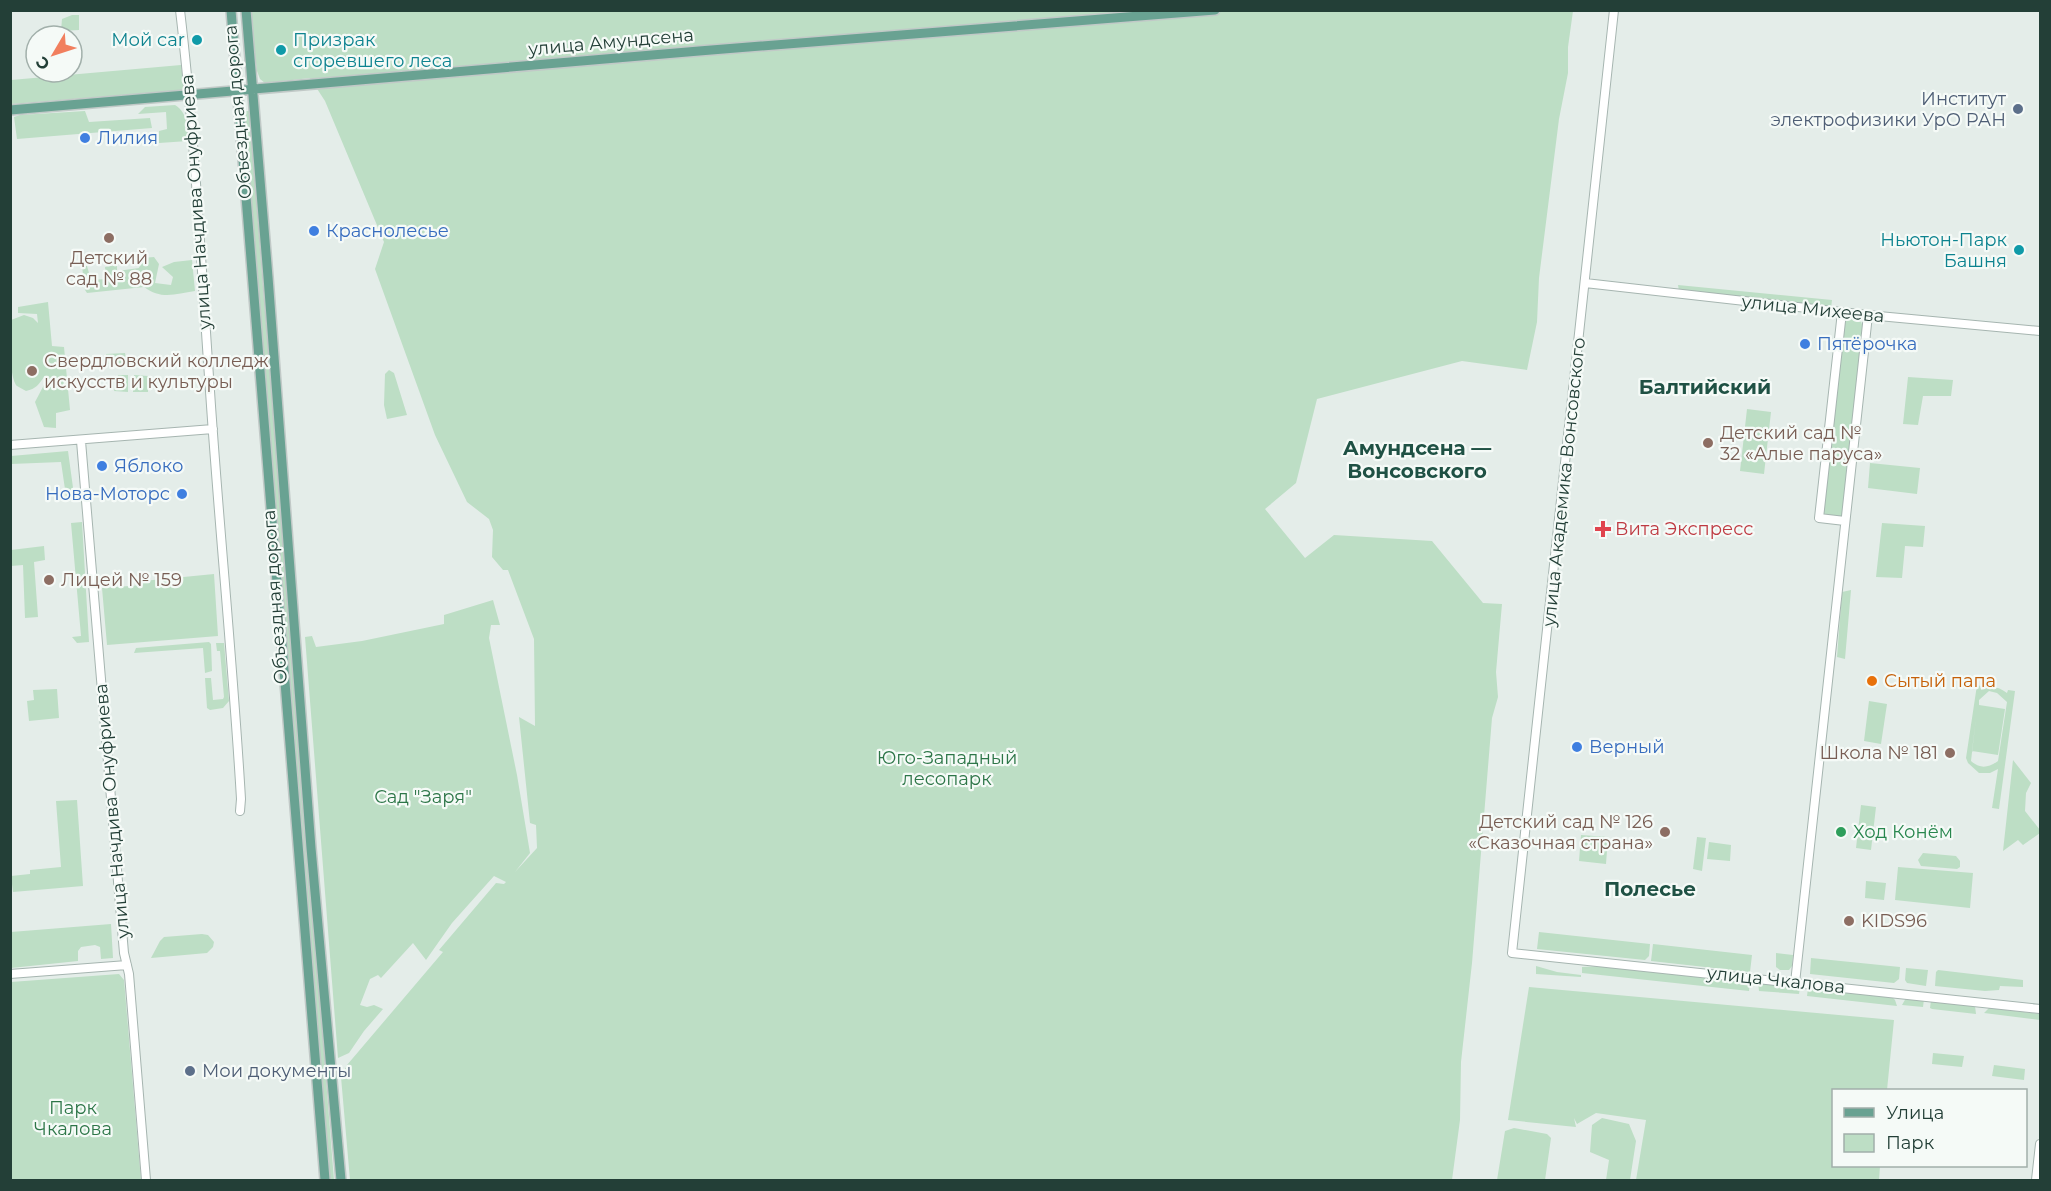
<svg xmlns="http://www.w3.org/2000/svg" width="2051" height="1191" viewBox="0 0 2051 1191" font-family="Montserrat,sans-serif">
  <style>
    .green { fill: #bddec5; fill-rule: evenodd }
    .lines { fill: none; stroke-linecap: round; stroke-linejoin: round }
    .minor-casing { stroke: #a6b5b0; stroke-width: 10 }
    .major-casing { stroke: #c1c9c7; stroke-width: 12 }
    .minor { stroke: #fff; stroke-width: 8 }
    .major { stroke: #69a292; stroke-width: 9 }
    .culture-dot { fill: #0f9aa8; stroke: #f5faf7; stroke-width: 2 }
    .service-dot { fill: #5c6f8a; stroke: #f5faf7; stroke-width: 2 }
    .shop-dot { fill: #3f7fe0; stroke: #f5faf7; stroke-width: 2 }
    .education-dot { fill: #8d6e63; stroke: #f5faf7; stroke-width: 2 }
    .health-dot { fill: #e0444e; stroke: #f5faf7; stroke-width: 2 }
    .food-dot { fill: #e8710a; stroke: #f5faf7; stroke-width: 2 }
    .leisure-dot { fill: #2e9e5b; stroke: #f5faf7; stroke-width: 2 }
    .labels { text-anchor: middle; dominant-baseline: central; stroke-width: 4.5; stroke-linejoin: round; paint-order: stroke }
    .culture-label { font-size: 18px; fill: #0d838f; stroke: #f5faf7; text-anchor: end }
    .street-label { font-size: 18px; fill: #233f37; stroke: #f5faf7 }
    .service-label { font-size: 18px; fill: #4e5e75; stroke: #f5faf7; text-anchor: end }
    .shop-label { font-size: 18px; fill: #366cbe; stroke: #f5faf7; text-anchor: start }
    .education-label { font-size: 18px; fill: #785e54; stroke: #f5faf7; text-anchor: start }
    .health-label { font-size: 18px; fill: #be3a42; stroke: #f5faf7; text-anchor: start }
    .food-label { font-size: 18px; fill: #c56008; stroke: #f5faf7; text-anchor: start }
    .park-label { font-size: 18px; fill: #2d7648; stroke: #f5faf7 }
    .leisure-label { font-size: 18px; fill: #27864d; stroke: #f5faf7; text-anchor: start }
    .neighbourhood-label { font-size: 20px; font-weight: bold; fill: #1f5144; stroke: #f5faf7 }
  </style>
  <rect width="100%" height="100%" fill="#e4ede9"/>
  <path class="green" d="M252 10 1573 11 1568 47V73L1559 119 1539 278 1537 322 1527 370 1462 361 1317 399 1296 483 1265 509 1305 558 1334 535 1432 541 1483 603 1502 604 1496 672 1498 697 1492 718 1472 963 1461 1062 1460 1120 1452 1180H350L341 1077 347 1065 443 952 439 950 496 883 504 884 506 882 494 876 452 923 426 960 413 943 381 978 378 975 370 979 360 1005 367 1007 374 1005 383 1009 364 1031 349 1053 338 1058 305 637 312 636 316 647 362 641 444 624V615L493 600 500 625H491L489 638 517 775 530 853 515 872 537 848 536 825 530 823 519 717 535 726 534 639 508 570H503L492 557 493 530 489 519 467 502 435 435 375 269 384 242 325 101 310 78 265 83 260 79 257 71 250 12Z
    M72 15H79V30L61 31 62 19Z
    M181 65 184 90 11 104V80Z
    M175 105C188 113 187 127 188 141L159 143V131L167 129 166 112 138 114 145 107Z
    M85 111 89 122 150 118 152 128 17 139 14 117 20 115Z
    M244 111H249L334 1180H328Z
    M154 257 159 264 155 283 171 285 173 277 162 267 174 262 192 260 195 291C176 294 161 300 144 287L87 293 85 290 82 266H87L91 280 106 279 105 267 117 265V271L139 268 142 258Z
    M1678 285 1832 300 1831 308 1679 291Z
    M48 302 52 346 64 347 70 410 56 413V428L44 427 35 402 45 383 44 377C39 384 36 389 26 391 23 389 20 388 17 386 9 378 9 332 11 320L24 315 33 318 38 323 37 314 18 313V307Z
    M1848 317 1860 319 1863 327 1843 516 1841 518 1826 517 1823 514 1844 323Z
    M125 353 127 363 107 364 106 354Z
    M389 370 394 373 407 415 387 419 384 405 385 374Z
    M118 375H128V392L114 391Z
    M134 375 148 376V392H133Z
    M1908 377 1953 380 1951 396H1923L1918 425 1903 424Z
    M1747 409 1771 412 1764 474 1740 471Z
    M68 451 74 495 66 496 61 462 11 464V456Z
    M1870 463 1920 468 1917 494 1868 488Z
    M82 522 89 642 77 643 72 637 81 636 71 523Z
    M1882 523 1925 526 1923 547 1905 546 1902 578 1876 577Z
    M44 546 45 560 34 562 38 617 25 618 23 565 11 566V550Z
    M214 574 218 636 107 645 102 588 143 585V581Z
    M1851 590 1845 659 1837 657 1842 592Z
    M209 642 211 644 212 671 205 673 203 648 134 653 136 648Z
    M216 643H224L229 701 223 708 210 710 207 708 205 678H211L213 700 223 699 224 697 220 651H217Z
    M1977 685 1981 686V690C1991 685 1998 686 2007 693L2008 690 2015 691 1999 809 1992 808 1998 769 1990 773H1979L1968 763 1966 758ZM1989 691 1997 693 2007 702 1998 761C1988 768 1980 769 1971 761L1976 718 1972 751 1998 755 2005 709 1979 705V700Z
    M57 689 59 718 29 721 27 701 34 700 33 690Z
    M1869 701 1887 704 1881 744 1864 741Z
    M2013 760 2031 783 2026 793 2025 811 2040 830V833L2023 845 2018 840 2003 851Z
    M77 800 83 886 13 892 11 876 30 874V870L61 867 56 801Z
    M1861 805 1876 807 1871 850 1856 848Z
    M1581 835 1608 837 1606 864 1579 861Z
    M1697 837 1706 838 1702 871 1693 869Z
    M1709 842 1731 845 1730 861 1707 859Z
    M1923 853 1956 856 1960 861V867L1957 869 1921 866 1918 860Z
    M1898 867 1973 873 1970 908 1895 900Z
    M1866 881 1886 883 1884 900 1865 898Z
    M111 924 113 958 101 959 100 947 95 945 81 947 78 951V961L11 968V932Z
    M1539 932 1650 944 1649 956 1645 960 1537 949Z
    M202 934 208 935 214 942 213 947 207 953 151 958 160 941 164 937Z
    M1653 944 1752 955 1750 972 1651 961Z
    M1776 953 1793 955 1792 966 1789 970H1780L1776 967Z
    M1811 958 1900 967 1899 979 1894 983 1810 974Z
    M1536 966 1557 972 1581 975V977L1536 974Z
    M1602 966 1750 982 1749 991 1582 973V967Z
    M1906 968 1928 970 1926 986 1907 983 1905 980Z
    M1938 970 2023 980V987L2000 986 1999 990 1985 991 1935 986 1936 972Z
    M119 974 124 980 141 1180H11V982Z
    M1758 982 1800 987 1799 994 1759 991Z
    M1529 987 1894 1020 1887 1090H1834V1166H1880L1879 1180H1636L1646 1120 1596 1113 1577 1124 1574 1118 1576 1127 1508 1120Z
    M1808 988 1891 996 1895 1000 1897 1006 1807 996Z
    M1906 998 1924 999 1923 1007 1902 1005Z
    M1931 1000 1975 1006 1976 1014 1932 1009 1930 1008Z
    M1989 1008 2040 1014V1020L1984 1013Z
    M1933 1053 1964 1056 1962 1067 1932 1064Z
    M1994 1065 2025 1069 2024 1080 1992 1076Z
    M1602 1118 1629 1124 1636 1141 1630 1180H1606L1609 1160 1590 1152 1592 1125Z
    M1514 1128 1547 1134 1551 1138 1545 1180H1497L1505 1131Z"/>
  <g class="lines">
    <defs>
      <path id="minor" d="M180 10C195 137 201 264 210 391 219 527 233 663 241 799L240 811
        M1614 10 1512 953 2040 1009
        M1585 283 1868 315 2040 331
        M1842 312 1819 518 1845 521
        M81 441 124 953 129 974 146 1180
        M10 445 213 429
        M10 974 127 965
        M1795 983 1868 315
        M2036 1180 2040 1144"/>
      <path id="major" d="M231 10 325 1180
        M246 10 268 277 311 848 341 1180
        M10 110 699 51 1215 10"/>
    </defs>
    <use href="#minor" class="minor-casing"/>
    <use href="#major" class="major-casing"/>
    <use href="#minor" class="minor"/>
    <use href="#major" class="major"/>
  </g>
  <g class="culture-dot">
    <circle cx="197" cy="40" r="6"/>
    <circle cx="281" cy="50" r="6"/>
    <circle cx="2019" cy="250" r="6"/>
  </g>
  <g class="service-dot">
    <circle cx="2018" cy="109" r="6"/>
    <circle cx="190" cy="1071" r="6"/>
  </g>
  <g class="shop-dot">
    <circle cx="85" cy="138" r="6"/>
    <circle cx="314" cy="231" r="6"/>
    <circle cx="1805" cy="344" r="6"/>
    <circle cx="102" cy="466" r="6"/>
    <circle cx="182" cy="494" r="6"/>
    <circle cx="1577" cy="747" r="6"/>
  </g>
  <g class="education-dot">
    <circle cx="109" cy="238" r="6"/>
    <circle cx="32" cy="371" r="6"/>
    <circle cx="1708" cy="443" r="6"/>
    <circle cx="49" cy="580" r="6"/>
    <circle cx="1950" cy="753" r="6"/>
    <circle cx="1665" cy="832" r="6"/>
    <circle cx="1849" cy="921" r="6"/>
  </g>
  <path class="health-dot" d="M1600 520h6v6h6v6h-6v6h-6v-6h-6v-6h6z"/>
  <circle class="food-dot" cx="1872" cy="681" r="6"/>
  <circle class="leisure-dot" cx="1841" cy="832" r="6"/>
  <g class="labels">
    <g class="culture-label">
      <text x="185" y="40">Мой car</text>
      <text x="293" y="40" text-anchor="start">Призрак<tspan x="293" dy="21">сгоревшего леса</tspan></text>
      <text x="2007" y="240">Ньютон-Парк<tspan x="2007" dy="21">Башня</tspan></text>
    </g>
    <g class="street-label">
      <text transform="translate(611 42) rotate(-5)">улица Амундсена</text>
      <text transform="translate(238 112) rotate(-95)">Объездная дорога</text>
      <text transform="translate(196 202) rotate(-94)">улица Начдива Онуфриева</text>
      <text transform="translate(1813 309) rotate(6)">улица Михеева</text>
      <text transform="translate(1564 482) rotate(-84)">улица Академика Вонсовского</text>
      <text transform="translate(275 597) rotate(-94)">Объездная дорога</text>
      <text transform="translate(112 811) rotate(-95)">улица Начдива Онуфриева</text>
      <text transform="translate(1776 980) rotate(6)">улица Чкалова</text>
    </g>
    <g class="service-label">
      <text x="2006" y="99">Институт<tspan x="2006" dy="21">электрофизики УрО РАН</tspan></text>
      <text x="202" y="1071" text-anchor="start">Мои документы</text>
    </g>
    <g class="shop-label">
      <text x="97" y="138">Лилия</text>
      <text x="326" y="231">Краснолесье</text>
      <text x="1817" y="344">Пятёрочка</text>
      <text x="114" y="466">Яблоко</text>
      <text x="170" y="494" text-anchor="end">Нова-Моторс</text>
      <text x="1589" y="747">Верный</text>
    </g>
    <g class="education-label">
      <text x="109" y="258" text-anchor="middle">Детский<tspan x="109" dy="21">сад № 88</tspan></text>
      <text x="44" y="361">Свердловский колледж<tspan x="44" dy="21">искусств и культуры</tspan></text>
      <text x="1720" y="433">Детский сад №<tspan x="1720" dy="21">32 «Алые паруса»</tspan></text>
      <text x="61" y="580">Лицей № 159</text>
      <text x="1938" y="753" text-anchor="end">Школа № 181</text>
      <text x="1653" y="822" text-anchor="end">Детский сад № 126<tspan x="1653" dy="21">«Сказочная страна»</tspan></text>
      <text x="1861" y="921">KIDS96</text>
    </g>
    <g class="health-label">
      <text x="1615" y="529">Вита Экспресс</text>
    </g>
    <g class="food-label">
      <text x="1884" y="681">Сытый папа</text>
    </g>
    <g class="park-label">
      <text x="947" y="758">Юго-Западный<tspan x="947" dy="21">лесопарк</tspan></text>
      <text x="423" y="797">Сад "Заря"</text>
      <text x="73" y="1108">Парк<tspan x="73" dy="21">Чкалова</tspan></text>
    </g>
    <g class="leisure-label">
      <text x="1853" y="832">Ход Конём</text>
    </g>
    <g class="neighbourhood-label">
      <text x="1705" y="387">Балтийский</text>
      <text x="1417" y="448">Амундсена —<tspan x="1417" dy="23">Вонсовского</tspan></text>
      <text x="1650" y="889">Полесье</text>
    </g>
  </g>
  <rect width="2051" height="1191" fill="none" stroke="#233f37" stroke-width="24"/>
  <rect x="1832" y="1089" width="195" height="78" fill="#f5faf7" stroke="#a1afaa" stroke-width="1.5"/>
  <rect x="1844" y="1108" width="30" height="9" fill="#69a292" stroke="#a1afaa" stroke-width="1.5"/>
  <text x="1886" y="1119" font-size="18" fill="#233f37">Улица</text>
  <rect x="1844" y="1134" width="30" height="18" fill="#bddec5" stroke="#a1afaa" stroke-width="1.5"/>
  <text x="1886" y="1149" font-size="18" fill="#233f37">Парк</text>
  <g transform="translate(54 54) rotate(231)"><circle r="28" fill="#f5faf7" stroke="#a1afaa" stroke-width="1.5"/>
  <path d="M0-4.5L10 22L0 15L-10 22Z" fill="#f17f5e"/>
  <text y="-9" font-size="16" font-weight="bold" text-anchor="middle" fill="#233f37">С</text>
  </g>
</svg>
